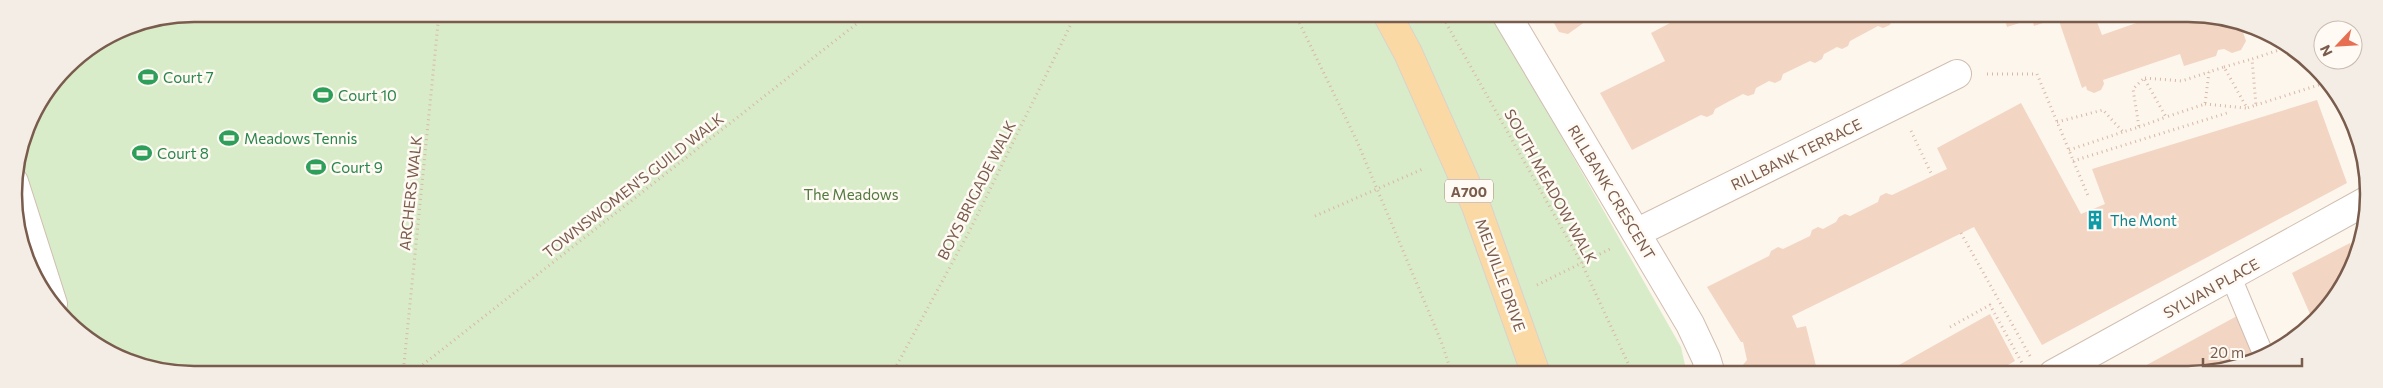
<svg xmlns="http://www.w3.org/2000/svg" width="2383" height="388" viewBox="0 0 2383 388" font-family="Commissioner,sans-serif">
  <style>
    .green { fill: #d8ecc9 }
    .building { fill: #f3d5c3 }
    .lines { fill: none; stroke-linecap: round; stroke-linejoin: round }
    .service-casing { stroke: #d1beb0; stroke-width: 22 }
    .pedestrian-casing { stroke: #d1beb0; stroke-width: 30 }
    .minor-casing { stroke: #d1beb0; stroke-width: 30 }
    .primary-casing { stroke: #dad1cd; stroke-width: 30 }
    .path { stroke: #d9b8a5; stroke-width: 3; stroke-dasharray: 1 4; stroke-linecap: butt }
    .service { stroke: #fff; stroke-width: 20 }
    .pedestrian { stroke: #fff; stroke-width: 28 }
    .minor { stroke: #fff; stroke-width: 28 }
    .primary { stroke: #fbd9a5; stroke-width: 28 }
    .labels { text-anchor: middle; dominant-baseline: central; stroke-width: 5; stroke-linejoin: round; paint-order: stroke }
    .shield { fill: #fffaf3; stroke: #a28b7f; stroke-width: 1 }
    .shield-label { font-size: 14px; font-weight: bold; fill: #7a5c4d }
    .leisure-label { font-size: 15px; fill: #27864d; stroke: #fffaf3; text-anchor: start }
    .street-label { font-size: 15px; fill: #7a5c4d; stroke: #fffaf3 }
    .park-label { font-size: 15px; fill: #537a41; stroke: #fffaf3 }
    .culture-label { font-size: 15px; fill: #0d838f; stroke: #fffaf3; text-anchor: start }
    .rim { fill: none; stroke: #7a5c4d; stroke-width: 2.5 }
  </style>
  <rect width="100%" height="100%" fill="#fdf6ec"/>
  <path class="green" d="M194 14H1492L1681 347 1687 374H182L114 356 59 313 14 183 28 125 67 66 125 27Z"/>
  <path class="building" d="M1549 14H1596L1568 34 1559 32Z
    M1687 14H1902L1892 19 1890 25 1883 28 1878 26 1850 41 1848 46 1842 49 1837 47 1824 54 1822 59 1815 63 1810 61 1783 74 1781 80 1775 83 1769 81 1756 88 1754 94 1748 96 1743 94 1724 104 1715 109 1713 114 1707 117 1701 115 1632 150 1600 93 1665 61 1651 33Z
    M2003 14H2094L2102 35 2162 14H2201L2245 26 2243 32 2246 41 2241 50 2232 53 2224 49 2218 50 2216 56 2184 66 2180 54 2103 80 2104 84 2101 90 2094 93 2087 90 2086 86 2082 88 2058 18 2034 26 2032 19 2007 27Z
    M2317 100 2347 183 2042 345 1974 227 1792 316 1797 328 1806 326 1818 374 1743 372 1742 366 1747 360 1743 342H1741L1707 287 1769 256 1771 251 1778 247 1783 249 1810 236 1812 230 1818 227 1823 229 1836 222 1839 217 1845 214 1850 216 1878 202 1880 196 1886 193 1892 195 1947 169 1937 148 2021 103 2081 214 2105 204 2092 169Z
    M2350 243 2351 246 2357 249 2351 273 2314 323 2292 273Z
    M1990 314 2015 361 1992 374H1883Z
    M2237 316 2256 361 2201 374H2130Z"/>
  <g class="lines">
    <defs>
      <path id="service" d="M2231 277 2264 356"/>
      <path id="pedestrian" d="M14 182 53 304"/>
      <path id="minor" d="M1506 14 1690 324 1706 358 1711 374
        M1636 233 1957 74
        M2053 374 2368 200"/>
      <path id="primary" d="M1387 14 1408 53 1476 206 1536 374"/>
    </defs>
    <use href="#service" class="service-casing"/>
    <use href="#pedestrian" class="pedestrian-casing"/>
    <use href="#minor" class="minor-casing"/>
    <use href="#primary" class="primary-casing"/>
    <path class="path" d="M1295 14 1356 139 1441 341 1452 374
      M1441 14 1582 264 1633 374
      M2224 67 2252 59
      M1987 74H2037L2089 198
      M2145 78 2182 81 2209 72
      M2205 104 2246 108
      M2256 105 2328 82
      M2057 122 2103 110 2123 132 2139 127 2133 89 2144 78 2166 117 2205 104 2209 72 2224 67 2247 108 2256 105 2252 59 2288 47
      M2139 127 2166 117
      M1911 131 1932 175
      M2069 150 2123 132
      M2073 161 2227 113
      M1315 216 1425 168
      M1961 233 2030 356
      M1537 285 1610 249
      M1950 327 1990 305 2022 363 2024 362
      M403 374 439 14
      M411 374 869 14
      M892 374 970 230 1076 14"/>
    <use href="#service" class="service"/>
    <use href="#pedestrian" class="pedestrian"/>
    <use href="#minor" class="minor"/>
    <use href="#primary" class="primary"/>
  </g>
  <defs>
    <symbol id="stadium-bare" viewBox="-9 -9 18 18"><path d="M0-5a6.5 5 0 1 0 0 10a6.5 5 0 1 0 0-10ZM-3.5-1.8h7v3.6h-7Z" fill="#2e9e5b" stroke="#fffaf3" stroke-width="2.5" paint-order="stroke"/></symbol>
    <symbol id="building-bare" viewBox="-9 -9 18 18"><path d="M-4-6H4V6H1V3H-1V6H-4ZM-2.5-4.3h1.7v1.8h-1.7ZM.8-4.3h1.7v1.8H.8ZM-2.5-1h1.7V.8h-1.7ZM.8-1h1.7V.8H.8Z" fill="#0f9aa8" stroke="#fffaf3" stroke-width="2.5" paint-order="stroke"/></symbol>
  </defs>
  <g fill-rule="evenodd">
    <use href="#stadium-bare" x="134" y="63" width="28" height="28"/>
    <use href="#stadium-bare" x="309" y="81" width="28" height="28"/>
    <use href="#stadium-bare" x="215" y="124" width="28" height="28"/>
    <use href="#stadium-bare" x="128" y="139" width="28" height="28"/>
    <use href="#stadium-bare" x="302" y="153" width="28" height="28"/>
    <use href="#building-bare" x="2081" y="206" width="28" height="28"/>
  </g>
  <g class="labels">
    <rect class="shield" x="1445" y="179.5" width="48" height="23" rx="4"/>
    <g class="shield-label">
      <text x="1469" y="191">A700</text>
    </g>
    <g class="leisure-label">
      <text x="163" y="77">Court 7</text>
      <text x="338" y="95">Court 10</text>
      <text x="244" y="138">Meadows Tennis</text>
      <text x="157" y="153">Court 8</text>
      <text x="331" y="167">Court 9</text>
    </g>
    <g class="street-label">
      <text transform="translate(1796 154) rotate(-26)">RILLBANK TERRACE</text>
      <text transform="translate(633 185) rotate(-38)">TOWNSWOMEN'S GUILD WALK</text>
      <text transform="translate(1551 186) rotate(61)">SOUTH MEADOW WALK</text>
      <text transform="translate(976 190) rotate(-63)">BOYS BRIGADE WALK</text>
      <text transform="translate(1612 192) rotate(59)">RILLBANK CRESCENT</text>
      <text transform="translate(410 193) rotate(-84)">ARCHERS WALK</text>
      <text transform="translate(1501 275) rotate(70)">MELVILLE DRIVE</text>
      <text transform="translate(2211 288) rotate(-29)">SYLVAN PLACE</text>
    </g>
    <g class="park-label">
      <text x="851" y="194">The Meadows</text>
    </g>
    <g class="culture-label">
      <text x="2110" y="220">The Mont</text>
    </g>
  </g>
  <path d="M0 0H2383V388H0ZM194 22H2188A172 172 0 0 1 2360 194V194A172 172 0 0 1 2188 366H194A172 172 0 0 1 22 194V194A172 172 0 0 1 194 22Z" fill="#f4ede6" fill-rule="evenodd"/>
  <path class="rim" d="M194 22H2188A172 172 0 0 1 2360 194V194A172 172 0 0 1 2188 366H194A172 172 0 0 1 22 194V194A172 172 0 0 1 194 22Z"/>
  <g transform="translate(2338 45) rotate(245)"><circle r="24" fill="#fffaf3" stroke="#cabbb1"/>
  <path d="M0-4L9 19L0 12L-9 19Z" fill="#e76f51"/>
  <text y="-8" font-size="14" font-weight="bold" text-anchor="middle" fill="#7a5c4d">N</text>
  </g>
  <path d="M2203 358v8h99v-8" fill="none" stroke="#7a5c4d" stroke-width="2.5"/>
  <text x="2210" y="358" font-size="15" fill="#7a5c4d" stroke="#fffaf3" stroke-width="4" paint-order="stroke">20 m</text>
</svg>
